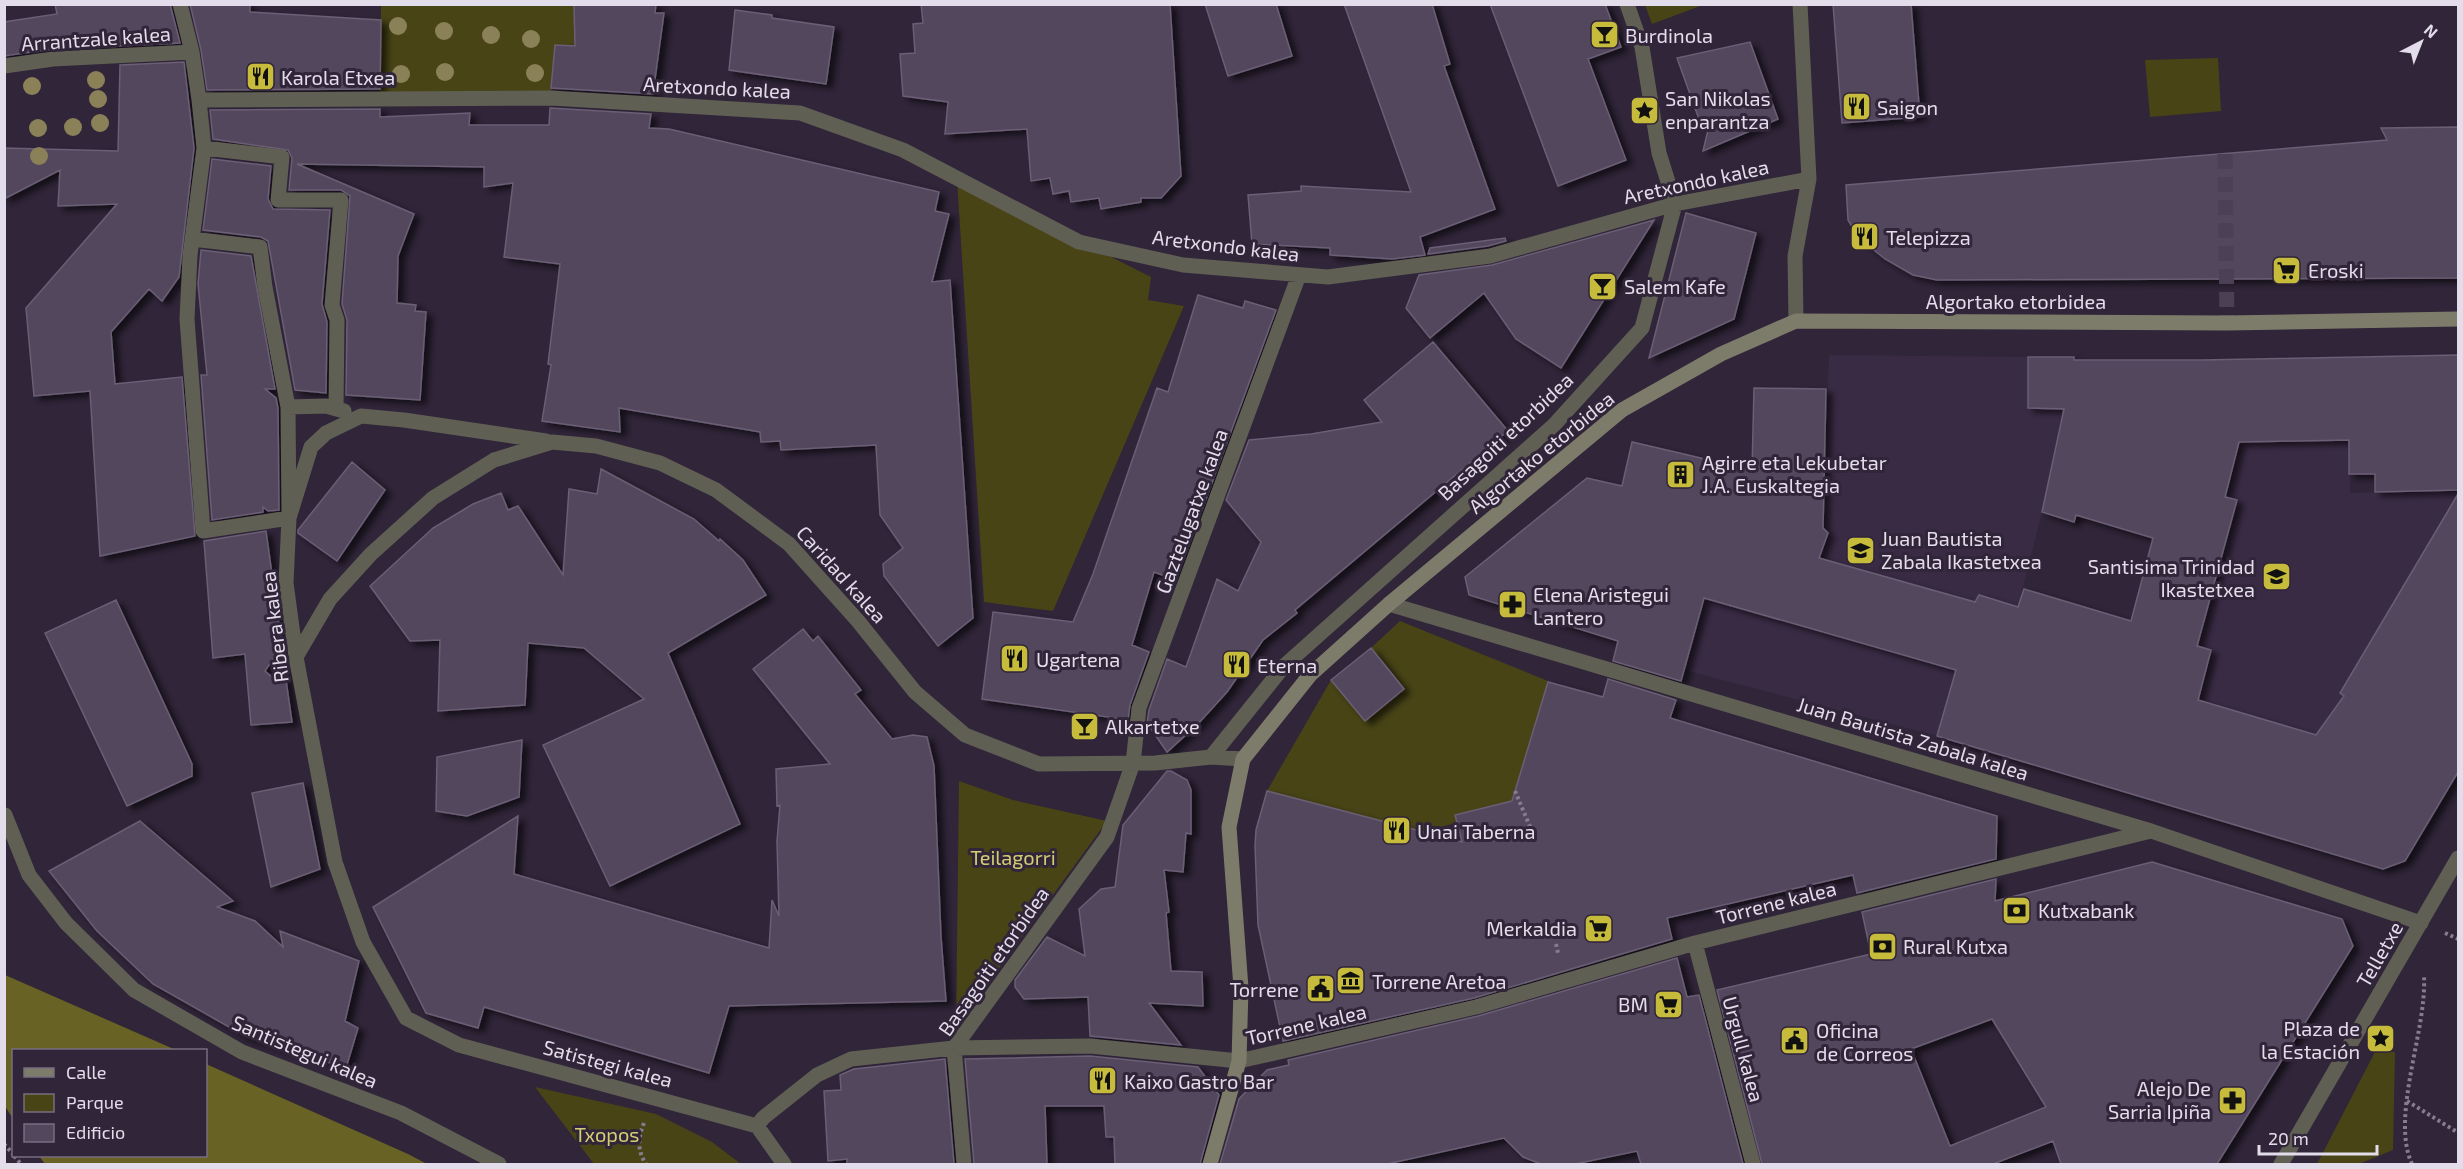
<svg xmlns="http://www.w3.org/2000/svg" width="2463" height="1169" viewBox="0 0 2463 1169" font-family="'Exo 2',sans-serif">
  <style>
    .built { fill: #3a2b45 }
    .green { fill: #484416 }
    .forest { fill: #686225 }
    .building { fill: #53475d; stroke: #6a5e75; stroke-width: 1.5; fill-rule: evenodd; filter: url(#shadow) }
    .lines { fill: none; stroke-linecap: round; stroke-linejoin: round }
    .street-tunnel { stroke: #4b4054; stroke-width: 15; stroke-dasharray: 15 8; stroke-linecap: butt }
    .path { stroke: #857c8d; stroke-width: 4; stroke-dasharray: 3 3; stroke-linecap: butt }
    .street { stroke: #605f54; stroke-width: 15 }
    .secondary { stroke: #7d7c6a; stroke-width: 15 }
    .tree { fill: #8b8159 }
    .labels { text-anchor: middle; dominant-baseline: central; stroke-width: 6; stroke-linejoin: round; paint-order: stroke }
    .poi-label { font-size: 20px; fill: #e3dcea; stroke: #302539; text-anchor: start }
    .street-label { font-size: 20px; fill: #e3dcea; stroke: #302539 }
    .park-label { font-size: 20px; fill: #d5cd73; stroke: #302539 }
  </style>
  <defs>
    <filter id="shadow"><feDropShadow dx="6" dy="4" stdDeviation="3" flood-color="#0009"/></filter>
  </defs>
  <rect width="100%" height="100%" fill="#302539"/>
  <path class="built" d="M1829 355 2028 357V408L2063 409 2042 512 2018 607 1979 595 1937 736 1684 670 1676 498 1823 528Z
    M2345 357 2346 440H2349L2350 493 2457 491 2458 495 2340 693 2344 696 2316 735 2098 672 2129 626 2155 533 2221 360Z"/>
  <path class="green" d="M381 5H574L575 58 550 92H380Z
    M1645 5V4L1703 5 1652 24Z
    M2218 58 2221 111 2150 117 2145 60Z
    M957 179 1151 277 1148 300 1184 306 1053 611 984 602Z
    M1400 621 1548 681 1511 806 1457 823 1407 835 1404 827 1267 791 1331 680 1365 721 1404 689 1371 648Z
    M959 781 1013 800 1107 821 956 1027Z
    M2376 1050 2395 1052 2393 1150 2359 1164H2317Z
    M535 1087 656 1114 712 1142 741 1164H594Z"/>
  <path class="forest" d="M4 975H5L176 1050H14L13 1119 5 1106Z
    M206 1064 408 1154 427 1164H45L39 1156H206Z"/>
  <path class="building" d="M55 4H170L180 43 53 49 4 56V22L57 14Z
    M190 4H250V12L381 20 380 89 207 90 201 50Z
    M574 4H656L655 13H664L653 94 551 88 555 45 575 46Z
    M921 4H1170L1181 176 1161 198H1141V202L1101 209 1099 198 1071 202 1069 191 1053 194 1050 178 1031 181 1027 129 945 134 948 102 903 96 900 54 915 53 913 24 923 23Z
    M1205 4H1276L1292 56 1228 76Z
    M1344 4H1432L1450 64 1444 66 1495 209 1420 237 1425 255 1392 259 1330 255V248L1252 244 1248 195 1301 191V186L1411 192Z
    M1490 4H1605L1621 47 1588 59 1626 160 1558 186Z
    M1833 4H1911L1920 117 1842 123Z
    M735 10 772 15V18L834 27 826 84 729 70Z
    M1750 42 1778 119 1703 151 1709 126 1700 122 1677 58Z
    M184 62 194 148 179 277 162 301 149 289 111 332 115 384 182 377 195 536 100 556 90 391 34 396 26 308 117 204 58 206 60 170 4 199V148L118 151 120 65Z
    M550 108 651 114 649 128 669 129 939 192 935 211 949 214 932 282 950 280 973 618 938 646 884 576 883 564 903 548 880 515 876 445 781 450 780 441 761 442 760 432 619 408 620 432 542 421 551 365 548 364 560 264 504 257 513 183 484 187V167L297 164 414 214 398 256 397 303 416 305 415 311 426 312 420 400 346 395 347 320 342 304 350 196 341 190H289L292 158 288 150 213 139 210 110 380 109V117L470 113 469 125H549Z
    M2458 127V278L1937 280 1913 275 1885 259 1858 237 1848 220 1846 185 2387 140 2381 128Z
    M212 159 271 166 268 199 273 209 330 210 322 304 327 322 326 393 295 390 268 241 261 237 203 230Z
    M1686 213 1756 233 1734 319 1649 358Z
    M1654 220 1561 368 1516 339 1484 293 1430 338 1406 308 1419 275 1492 265Z
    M1505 238 1506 241 1488 246 1428 254 1430 248Z
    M201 250 251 256 275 389H265L276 398 278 408 279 510 268 511 263 507V512L212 520 201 375H207L198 284Z
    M1198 295 1243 308 1245 301 1276 310 1176 580 1154 572 1132 645 1149 652 1130 705 1128 720 982 699 993 612 1073 622 1093 574 1157 388 1168 392Z
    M1433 342 1508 431 1295 610 1297 613 1263 640 1227 692 1197 725 1167 752 1147 723 1149 710 1167 659 1186 667 1217 579 1238 591 1261 542 1226 500 1249 440 1311 434 1382 422 1364 400Z
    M2458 355V490L2375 492V474H2349V440L2239 442 2225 497 2237 500 2197 646 2211 650 2198 700 2316 735 2344 696 2340 693 2458 494V772L2405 861 2383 869 1937 736 1956 670 1704 598 1681 681 1613 661 1618 641 1469 595 1465 577 1587 478 1622 486 1632 442 1752 470 1754 388 1826 389 1823 528 1828 533 1819 558 1975 602 1979 595 2018 607 2024 589 2131 621 2153 538 2076 515 2074 522 2042 512 2064 409 2028 408V357H2074V360H2202Z
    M352 462 385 490 337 561 298 533V530Z
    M601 469 694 519 719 541 720 539 743 560 766 595 668 653 740 824 610 886 543 745 644 699 584 648 528 643 525 705 438 711 440 640 410 641 370 586 433 528 473 504 501 493 508 510 518 506 563 575 569 489 597 494Z
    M266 531 282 646 265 671 272 677 284 666 292 722 251 725 245 654 213 658 204 541Z
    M116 600 192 764V776L127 806 45 633Z
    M803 629 813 641 818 636 861 690 855 694 892 739 913 735 927 737 934 766 941 937 946 1001 729 1006 709 1073 484 1007 478 1028 426 1013 373 907 518 816 514 874 769 948 772 900 779 916 777 841 780 805 777 806 776 769 830 764 753 669Z
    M1371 648 1404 689 1365 721 1331 680Z
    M1608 679 1676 700 1670 718 1997 816 1996 859 1857 893 1853 875 1667 918 1672 939 1474 998 1283 1041 1258 925 1255 846 1256 830 1267 791 1462 842 1455 815 1512 801 1548 682 1603 697Z
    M522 740 519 797 467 816 436 811 437 757Z
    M1167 771H1171L1187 780 1191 790V834L1186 833 1183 872 1164 870 1169 912 1166 913 1171 971 1202 972 1203 1006 1149 1003 1181 1045 1090 1036 1088 997 1024 999 1015 987V980L1047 937 1085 956 1079 909 1101 889 1115 887 1123 825Z
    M303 783 320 869 271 887 252 793Z
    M140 821 233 901 217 907 255 921 283 947 280 931 359 961 345 1021 358 1028 346 1068 245 1036 153 984 97 931 49 871Z
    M2152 862 2342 919 2353 946 2217 1164H2061L2053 1141 1993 1164H1762L1717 990 1871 954 1862 912 1996 879 1995 901ZM1992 1019 2046 1107 1950 1146 1911 1049Z
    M1677 958 1687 997 1699 995 1743 1164H1641L1637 1151 1575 1164H1541L1523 1157 1504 1138 1387 1164H1220L1239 1099 1267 1070 1289 1065 1288 1060 1478 1016Z
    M1090 1056 1198 1067 1219 1095 1200 1164H1115L1114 1137H1106L1104 1106H1045L1047 1164H974L965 1059Z
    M945 1059 954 1164H847V1159L828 1161 824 1091 841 1090 840 1075 854 1069Z"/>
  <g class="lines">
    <path class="street-tunnel" d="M2225 154 2227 323"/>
    <path class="path" d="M1515 791 1531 829
      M2445 933 2458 939
      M1556 944 1558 953
      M2407 1101 2457 1132
      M644 1123C638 1137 637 1151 646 1164
      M4 1144 14 1155
      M14 1156 21 1164
      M2412 1164C2390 1116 2427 1031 2424 976"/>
    <path class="street" d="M180 4 192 52 199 100 551 98 800 113 903 150 1079 242 1183 265 1328 277 1490 256 1675 204 1809 179
      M4 66 53 59 192 52
      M199 100 204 148 190 255 187 319 203 531 289 518 311 447 326 433 361 416 404 420 546 441
      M204 148 282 157 278 200H341L332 305 337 320 336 409
      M192 239 260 247 265 287 288 407 289 518 286 583 296 657 335 862 363 942 406 1018 459 1045 757 1126 784 1164
      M1796 321 1795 256 1809 179 1800 4
      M288 407 326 406 344 411
      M1389 604 2151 831 2421 923
      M296 657 330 599 371 554 433 498 494 460 552 442 596 446 660 463 716 490 789 544 858 621 915 692 965 735 1039 764 1155 763 1211 757 1243 759
      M1211 757 1284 666 1554 425 1642 328 1675 204 1659 153 1642 47 1627 4
      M5 815 29 875 66 923 134 990 242 1052 401 1113 499 1164
      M1695 943 1753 1164
      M757 1126 763 1118 817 1075 851 1059 954 1048 1090 1046 1239 1061 1476 1007 1695 943 2151 831
      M964 1164 954 1048 1107 837 1133 763 1139 708 1299 275
      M2281 1164 2458 858"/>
    <path class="secondary" d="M1210 1164 1239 1061 1241 988 1229 827 1243 759 1310 675 1389 604 1622 410 1721 354 1796 321 2227 323 2458 319"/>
  </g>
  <g class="tree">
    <circle cx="398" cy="26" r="9"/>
    <circle cx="444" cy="31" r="9"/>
    <circle cx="491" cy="35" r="9"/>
    <circle cx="531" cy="39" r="9"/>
    <circle cx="445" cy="72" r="9"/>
    <circle cx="535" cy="73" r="9"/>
    <circle cx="401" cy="74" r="9"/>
    <circle cx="96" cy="80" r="9"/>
    <circle cx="32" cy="86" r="9"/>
    <circle cx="98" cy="99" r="9"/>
    <circle cx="100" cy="123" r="9"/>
    <circle cx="73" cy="127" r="9"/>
    <circle cx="38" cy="128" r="9"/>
    <circle cx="39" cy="156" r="9"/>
  </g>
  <defs>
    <symbol id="bar-square" viewBox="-11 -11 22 22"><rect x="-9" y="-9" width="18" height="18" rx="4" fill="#c7bb3c" stroke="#302539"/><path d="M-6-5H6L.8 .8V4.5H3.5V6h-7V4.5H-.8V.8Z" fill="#111"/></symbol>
    <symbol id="restaurant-square" viewBox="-11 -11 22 22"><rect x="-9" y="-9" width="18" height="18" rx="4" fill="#c7bb3c" stroke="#302539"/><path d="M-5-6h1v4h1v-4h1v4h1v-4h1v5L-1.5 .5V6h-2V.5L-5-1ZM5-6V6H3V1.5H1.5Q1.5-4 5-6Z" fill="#111"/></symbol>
    <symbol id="sight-square" viewBox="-11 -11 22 22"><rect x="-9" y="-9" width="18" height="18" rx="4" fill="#c7bb3c" stroke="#302539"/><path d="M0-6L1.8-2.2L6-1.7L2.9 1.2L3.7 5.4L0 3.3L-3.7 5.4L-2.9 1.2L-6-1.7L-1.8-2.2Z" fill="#111"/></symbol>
    <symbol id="supermarket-square" viewBox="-11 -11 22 22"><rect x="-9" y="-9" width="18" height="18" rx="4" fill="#c7bb3c" stroke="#302539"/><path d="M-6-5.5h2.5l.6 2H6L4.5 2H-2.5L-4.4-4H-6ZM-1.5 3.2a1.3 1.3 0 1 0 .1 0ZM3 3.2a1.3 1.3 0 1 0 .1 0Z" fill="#111"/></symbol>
    <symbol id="building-square" viewBox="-11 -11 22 22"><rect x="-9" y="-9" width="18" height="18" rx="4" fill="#c7bb3c" stroke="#302539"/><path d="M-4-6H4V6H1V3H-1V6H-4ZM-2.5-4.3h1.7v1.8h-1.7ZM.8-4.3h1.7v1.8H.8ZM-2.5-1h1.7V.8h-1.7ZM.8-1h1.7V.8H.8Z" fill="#111"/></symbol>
    <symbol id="school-square" viewBox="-11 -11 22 22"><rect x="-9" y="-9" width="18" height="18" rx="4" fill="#c7bb3c" stroke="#302539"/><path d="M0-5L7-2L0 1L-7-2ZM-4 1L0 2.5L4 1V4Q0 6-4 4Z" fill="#111"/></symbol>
    <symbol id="pharmacy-square" viewBox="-11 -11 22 22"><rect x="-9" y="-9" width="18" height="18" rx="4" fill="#c7bb3c" stroke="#302539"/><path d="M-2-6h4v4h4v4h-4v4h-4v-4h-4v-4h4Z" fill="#111"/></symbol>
    <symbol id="bank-square" viewBox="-11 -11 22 22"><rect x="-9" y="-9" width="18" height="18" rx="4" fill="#c7bb3c" stroke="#302539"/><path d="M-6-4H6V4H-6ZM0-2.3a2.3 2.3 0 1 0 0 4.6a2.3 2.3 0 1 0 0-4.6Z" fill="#111"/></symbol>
    <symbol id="museum-square" viewBox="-11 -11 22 22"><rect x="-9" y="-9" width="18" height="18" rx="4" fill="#c7bb3c" stroke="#302539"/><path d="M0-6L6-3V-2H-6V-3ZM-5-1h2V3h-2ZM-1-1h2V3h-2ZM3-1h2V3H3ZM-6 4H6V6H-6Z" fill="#111"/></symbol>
    <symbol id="civic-square" viewBox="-11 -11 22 22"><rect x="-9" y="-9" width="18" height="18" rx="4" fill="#c7bb3c" stroke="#302539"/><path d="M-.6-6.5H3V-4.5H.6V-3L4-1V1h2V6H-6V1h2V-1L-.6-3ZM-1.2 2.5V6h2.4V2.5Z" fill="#111"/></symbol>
  </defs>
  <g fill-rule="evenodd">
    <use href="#bar-square" x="1588" y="18" width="33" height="33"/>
    <use href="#restaurant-square" x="244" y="60" width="33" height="33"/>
    <use href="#restaurant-square" x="1840" y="90" width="33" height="33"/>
    <use href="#sight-square" x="1628" y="94" width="33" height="33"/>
    <use href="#restaurant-square" x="1848" y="220" width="33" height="33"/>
    <use href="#supermarket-square" x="2270" y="254" width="33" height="33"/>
    <use href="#bar-square" x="1586" y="270" width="33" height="33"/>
    <use href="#building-square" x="1664" y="458" width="33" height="33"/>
    <use href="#school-square" x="1844" y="534" width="33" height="33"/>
    <use href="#school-square" x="2260" y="560" width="33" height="33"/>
    <use href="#pharmacy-square" x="1496" y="588" width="33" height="33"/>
    <use href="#restaurant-square" x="998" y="642" width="33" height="33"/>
    <use href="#restaurant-square" x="1220" y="648" width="33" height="33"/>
    <use href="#bar-square" x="1068" y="710" width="33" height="33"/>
    <use href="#restaurant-square" x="1380" y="814" width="33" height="33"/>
    <use href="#bank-square" x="2000" y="894" width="33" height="33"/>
    <use href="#supermarket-square" x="1582" y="912" width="33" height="33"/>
    <use href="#bank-square" x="1866" y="930" width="33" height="33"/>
    <use href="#museum-square" x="1334" y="964" width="33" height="33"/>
    <use href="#civic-square" x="1304" y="972" width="33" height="33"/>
    <use href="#supermarket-square" x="1652" y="988" width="33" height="33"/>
    <use href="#sight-square" x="2364" y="1022" width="33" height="33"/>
    <use href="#civic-square" x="1778" y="1024" width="33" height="33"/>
    <use href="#restaurant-square" x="1086" y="1064" width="33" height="33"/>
    <use href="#pharmacy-square" x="2216" y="1084" width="33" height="33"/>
  </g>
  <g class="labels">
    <g class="poi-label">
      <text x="1625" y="35">Burdinola</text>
      <text x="281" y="77">Karola Etxea</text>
      <text x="1665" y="98">San Nikolas<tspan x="1665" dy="23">enparantza</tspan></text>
      <text x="1877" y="107">Saigon</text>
      <text x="1886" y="237">Telepizza</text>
      <text x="2308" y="270">Eroski</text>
      <text x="1624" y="286">Salem Kafe</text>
      <text x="1702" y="462">Agirre eta Lekubetar<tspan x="1702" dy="23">J.A. Euskaltegia</tspan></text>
      <text x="1881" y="538">Juan Bautista<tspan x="1881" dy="23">Zabala Ikastetxea</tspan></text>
      <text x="2255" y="566" text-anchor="end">Santisima Trinidad<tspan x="2255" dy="23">Ikastetxea</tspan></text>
      <text x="1533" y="594">Elena Aristegui<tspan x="1533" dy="23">Lantero</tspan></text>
      <text x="1036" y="659">Ugartena</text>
      <text x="1257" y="665">Eterna</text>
      <text x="1105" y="726">Alkartetxe</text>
      <text x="1417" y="831">Unai Taberna</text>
      <text x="2038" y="910">Kutxabank</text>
      <text x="1577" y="928" text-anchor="end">Merkaldia</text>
      <text x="1903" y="946">Rural Kutxa</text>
      <text x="1372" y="981">Torrene Aretoa</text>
      <text x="1299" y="989" text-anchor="end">Torrene</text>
      <text x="1648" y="1004" text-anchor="end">BM</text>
      <text x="2360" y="1028" text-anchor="end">Plaza de<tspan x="2360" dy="23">la Estación</tspan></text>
      <text x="1816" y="1030">Oficina<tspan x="1816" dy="23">de Correos</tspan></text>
      <text x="1124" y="1081">Kaixo Gastro Bar</text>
      <text x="2211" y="1088" text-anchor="end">Alejo De<tspan x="2211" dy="23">Sarria Ipiña</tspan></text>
    </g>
    <g class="street-label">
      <text transform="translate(96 38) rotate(-4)">Arrantzale kalea</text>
      <text transform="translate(717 87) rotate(3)">Aretxondo kalea</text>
      <text transform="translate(1696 181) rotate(-12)">Aretxondo kalea</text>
      <text transform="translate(1226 245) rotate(7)">Aretxondo kalea</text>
      <text x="2016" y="301">Algortako etorbidea</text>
      <text transform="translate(1505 436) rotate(-43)">Basagoiti etorbidea</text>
      <text transform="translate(1541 452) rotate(-39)">Algortako etorbidea</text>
      <text transform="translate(1191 511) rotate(-70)">Gaztelugatxe kalea</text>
      <text transform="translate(842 574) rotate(48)">Caridad kalea</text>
      <text transform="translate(274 627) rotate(-97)">Ribera kalea</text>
      <text transform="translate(1913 738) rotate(17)">Juan Bautista Zabala kalea</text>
      <text transform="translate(1776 902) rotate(-14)">Torrene kalea</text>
      <text transform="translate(2379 954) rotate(-60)">Telletxe</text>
      <text transform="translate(993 961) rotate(-55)">Basagoiti etorbidea</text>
      <text transform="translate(1306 1024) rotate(-13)">Torrene kalea</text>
      <text transform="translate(1744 1049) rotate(75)">Urgull kalea</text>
      <text transform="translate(305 1051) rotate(23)">Santistegui kalea</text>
      <text transform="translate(608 1063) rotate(15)">Satistegi kalea</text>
    </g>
    <g class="park-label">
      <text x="1013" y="857">Teilagorri</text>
      <text x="607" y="1134">Txopos</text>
    </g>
  </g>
  <rect width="2463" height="1169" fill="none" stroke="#e3dcea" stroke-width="12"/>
  <rect x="12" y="1049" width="195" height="108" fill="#302539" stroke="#786e80" stroke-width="1.5"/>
  <rect x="24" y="1068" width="30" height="9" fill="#7d7c6a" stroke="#786e80" stroke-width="1.5"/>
  <text x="66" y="1079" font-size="18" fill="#e3dcea">Calle</text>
  <rect x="24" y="1094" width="30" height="18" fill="#484416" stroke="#786e80" stroke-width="1.5"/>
  <text x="66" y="1109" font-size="18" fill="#e3dcea">Parque</text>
  <rect x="24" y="1124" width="30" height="18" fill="#53475d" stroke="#786e80" stroke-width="1.5"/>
  <text x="66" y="1139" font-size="18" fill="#e3dcea">Edificio</text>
  <g transform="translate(2421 42) rotate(42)" stroke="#302539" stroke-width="4.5" paint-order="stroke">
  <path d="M0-4.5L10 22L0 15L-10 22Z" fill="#e3dcea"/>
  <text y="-9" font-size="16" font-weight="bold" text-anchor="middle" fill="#e3dcea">N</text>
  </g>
  <path d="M2259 1145v9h118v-9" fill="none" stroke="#e3dcea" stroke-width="3"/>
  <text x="2268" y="1145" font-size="18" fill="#e3dcea" stroke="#302539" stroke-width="4.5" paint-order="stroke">20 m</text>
</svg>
